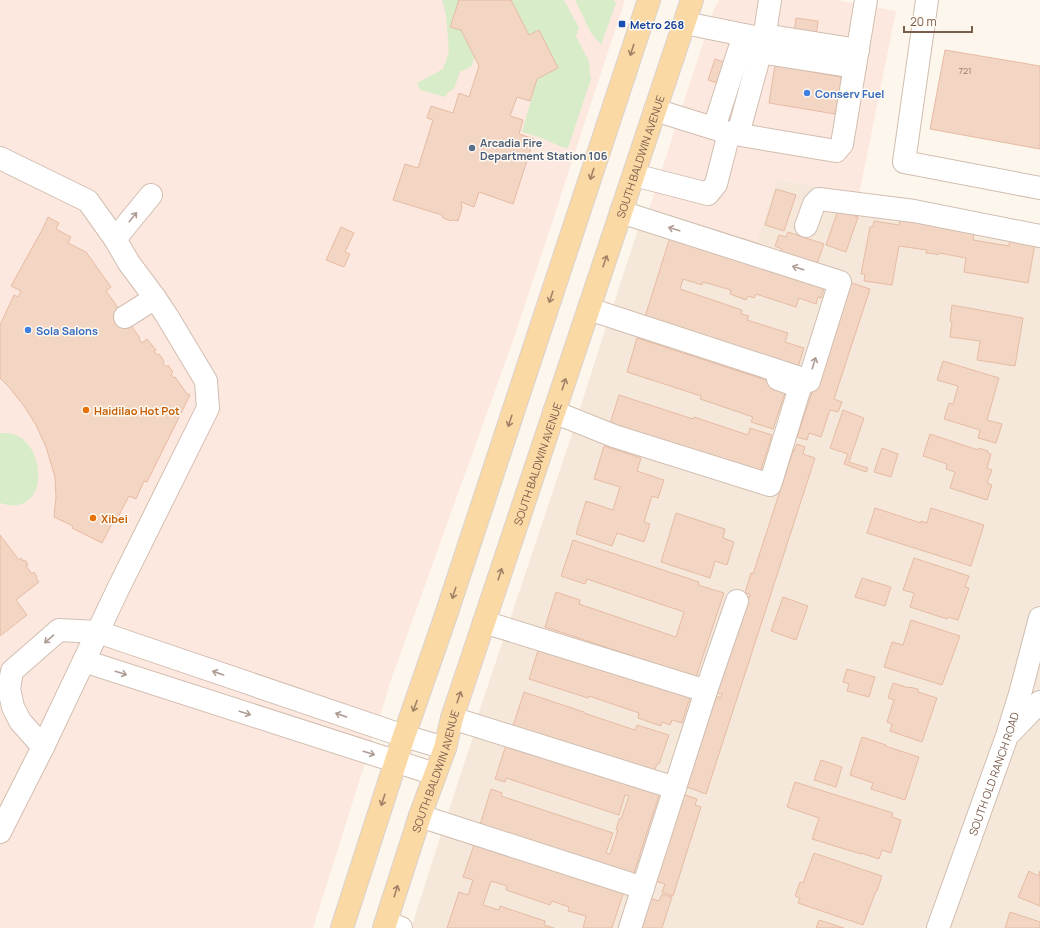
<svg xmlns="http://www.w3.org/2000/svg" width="1040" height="928" viewBox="0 0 1040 928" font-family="Manrope,sans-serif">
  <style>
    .residential { fill: #f5e8da }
    .commercial { fill: #fde8e0 }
    .green { fill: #d8ecc9 }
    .building { fill: #f3d5c3; stroke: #e6bba3 }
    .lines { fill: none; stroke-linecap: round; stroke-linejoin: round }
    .minor-casing { stroke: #d1beb0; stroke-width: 24 }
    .major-casing { stroke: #dad1cd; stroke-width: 24 }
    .minor { stroke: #fff; stroke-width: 22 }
    .major { stroke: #fbd9a5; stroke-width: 22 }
    .oneway { stroke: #a18267 }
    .oneway2 { stroke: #af9d94 }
    .transit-dot { fill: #1a4fb4; stroke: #fffaf3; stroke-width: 1.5 }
    .shop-dot { fill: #3f7fe0; stroke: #fffaf3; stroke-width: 1.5 }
    .service-dot { fill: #5c6f8a; stroke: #fffaf3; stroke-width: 1.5 }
    .food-dot { fill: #e8710a; stroke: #fffaf3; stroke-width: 1.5 }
    .labels { text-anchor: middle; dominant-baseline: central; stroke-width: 3; stroke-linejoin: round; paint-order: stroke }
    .number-label { font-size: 9px; fill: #987a6a }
    .transit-label { font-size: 11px; font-weight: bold; fill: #164399; stroke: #fffaf3; text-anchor: start }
    .shop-label { font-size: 11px; font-weight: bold; fill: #366cbe; stroke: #fffaf3; text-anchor: start }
    .service-label { font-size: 11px; font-weight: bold; fill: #4e5e75; stroke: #fffaf3; text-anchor: start }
    .street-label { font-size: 11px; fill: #7a5c4d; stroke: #fffaf3 }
    .food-label { font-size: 11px; font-weight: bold; fill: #c56008; stroke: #fffaf3; text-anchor: start }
  </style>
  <rect width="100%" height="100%" fill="#fdf6ec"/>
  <path class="residential" d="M776 179 883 199 1040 224V928H411L461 773 473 737 476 721 570 440 596 358 644 211 659 212 707 226Z"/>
  <path class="commercial" d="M0 0H625L515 335 392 677 313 928H0Z
    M719 0H836L896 11 859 195 777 179 757 241 649 209 714 9Z"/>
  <path class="green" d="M442 0H459L450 27 461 30 475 57 471 67 460 72 454 89 447 93 445 97 420 90 417 83 443 69 449 52 446 15Z
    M511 0H564L579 28 576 36 589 61 590 75 591 79 568 148 562 147 539 137 522 132 537 79 558 68 539 30 529 35Z
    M575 0H614L616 3 601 45 591 33Z
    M0 433C7 433 12 433 18 436 48 452 47 519 0 503Z"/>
  <path class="building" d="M459 0H511L529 35 539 30 558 68 537 79 530 101 517 97 510 116 523 120 519 134 534 139 513 204 479 192 474 207 461 202 462 208 458 221 453 220 451 221 443 218 442 215 393 200 405 164 418 168 433 120 427 118 431 106 453 113 459 93 469 97 479 66 461 30 450 27Z
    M796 18 818 21 812 67 790 64Z
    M945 50 1040 66V149L930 129Z
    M715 59 758 73 741 91 708 80Z
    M775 65 841 77V82L846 83 841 111 835 110V114L769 103Z
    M776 189 796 195 784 231 765 225Z
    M838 210 858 217 846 252 826 245Z
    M901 214 975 227 973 240 1009 246 1010 239 1035 244 1028 283 964 272 966 258 939 253 938 255 935 254 926 253 927 250 899 246 892 285 864 281 865 274H861L870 227H873L874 221 899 225Z
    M48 217 59 223 56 229 71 237 68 243 86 252 111 287 106 291 140 338 139 339 142 343 147 339 156 350 154 351 157 355 159 354 164 361 163 363 166 367 168 365 173 372 171 374 174 378 175 377 187 394 190 395 147 482 144 481 136 499 129 496 118 517 116 516 102 543 72 528 73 526 54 517 56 497 55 477 46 447 36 425 24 406 9 387 0 378V325L14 295 18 297 21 291 11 286 43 228Z
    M341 227 354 233 345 252 350 254 344 267 326 260Z
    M672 231 826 282 821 298 818 297 816 304 799 298 796 307 756 294 754 298 748 296 746 300 730 294 731 290 703 282 702 285 683 279 680 289 742 310 741 314 749 316 747 320 788 333 785 342 804 348 796 373 643 323Z
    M788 232 824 244 817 264 781 252 782 249 775 246 779 235 786 237Z
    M849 282 870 289 834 399 842 402 838 412 830 410 821 437 809 433 807 440 797 437Z
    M952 305 1023 318 1015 366 977 360 980 341 950 337 952 322 950 321Z
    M637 338 787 387 773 429 751 422 753 417 700 399 701 396 627 372Z
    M943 361 999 378 987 420 1002 424 996 443 978 438 980 430 944 419 949 403 953 404 958 386 937 380Z
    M619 395 693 419 694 417 748 435 750 428 772 435 758 479 608 430Z
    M843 410 864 418 849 462 868 468 866 472 844 464 848 454 830 448Z
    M930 434 978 450 979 448 988 451V453L991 454 987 468 992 470 987 483 992 485 987 500 950 488 955 472 946 469 947 464 923 456Z
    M797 444 805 447 803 454 815 458 706 794 687 787 716 696 721 698 722 694 717 693 750 594 745 593 751 573 753 574 793 451H794Z
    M604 446 641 458 637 471 664 480 658 498 652 496 644 522 650 524 644 542 617 533 612 546 576 534 586 501 613 510 620 487 594 479Z
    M882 448 898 454 891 477 874 472Z
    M875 508 921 523V521L927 523 931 508 984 525 971 566 867 533Z
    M676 513 725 529 723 538 734 542 727 565 715 561 710 578 661 562Z
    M0 535 19 560 21 558 23 561 25 560 28 565 26 566 32 574 34 572 37 577 36 578 39 582 16 600 27 615 0 636Z
    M573 540 699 582 698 585 724 593 696 677 545 627 556 592 580 600 579 604 676 637 684 612 587 579 585 584 561 576Z
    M914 558 969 576 965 587 969 588 958 620 948 617 947 619 910 607 914 593 903 590Z
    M862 578 891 587 885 606 855 597Z
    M783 597 808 606 796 640 771 631Z
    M911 620 960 636 942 685 884 667 892 642 903 645Z
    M540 644 691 694 682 723 672 720 670 725 662 722 661 726 638 718 639 713 589 696 588 698 529 679Z
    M847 669 875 677 869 697 847 691 849 684 843 682Z
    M893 683 909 688V687L918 689V692L937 698 922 742 890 731 892 724 887 722 894 700 888 698Z
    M524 692 584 712V713L635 730 637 725 669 735 659 764H657L654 772 513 726Z
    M862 737 886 745 885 746 919 757 905 800 871 789 873 783 850 775Z
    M507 742 660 792 633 876 480 825 491 789 502 793 501 796 613 833 606 853 610 854 618 830H616L619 819H621L629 796 625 795 619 815 506 778 505 782 495 779Z
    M821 760 842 767 836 787 814 780Z
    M795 782 893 813 892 817 901 820 891 853 882 850 879 859 861 853V854L812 839 819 818 787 807Z
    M683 794 697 799 695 805 701 807 673 896 662 892 665 884 655 881Z
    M476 839 625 888 612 928H583L586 916 568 911 569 907 552 901 550 905 506 890 507 886 491 881 483 905 499 910 500 906 545 921 544 925 554 928H447L459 892 468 895 473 880 463 877Z
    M814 853 882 876 877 891H876L863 925 798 903 800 898 795 896 800 882 803 883Z
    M1029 871 1038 876 1040 871V906L1018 897Z
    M662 894 672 897 662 928H640L649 898 659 901Z
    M1010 912 1040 922V928H1005Z
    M819 920 844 928H816Z"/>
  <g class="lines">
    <defs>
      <g id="minor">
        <path d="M927 0 904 162 1040 188"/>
        <path d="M685 23 764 39 770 0"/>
        <path d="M764 35 858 50"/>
        <path d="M760 52 855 67"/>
        <path d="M655 110 729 133 836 151 842 144 866 0"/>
        <path d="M714 128 744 35"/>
        <path d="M738 134 764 39"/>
        <path d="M0 158 88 201 115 239 129 263 155 298 167 316 206 381 208 408 119 587 43 747 0 832"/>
        <path d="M634 175 708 194 716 184 729 133"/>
        <path d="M806 226 814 204 819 199 914 211 1040 236"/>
        <path d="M115 239 151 195"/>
        <path d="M589 309 809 381 840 282 621 212"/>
        <path d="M125 317 155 298"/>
        <path d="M554 412 614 436 770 485 800 387 778 379"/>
        <path d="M484 622 706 691"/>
        <path d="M84 661 435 774"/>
        <path d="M452 718 675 788"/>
        <path d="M1011 732 1040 702"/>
        <path d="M43 747 20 721 13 707 9 689 12 671 59 630 98 632 404 736 445 748"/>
        <path d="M420 816 643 888"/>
        <path d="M386 923 401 928"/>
        <path d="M630 928 706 691 737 601"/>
        <path id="s1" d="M938 928 1007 736 1020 694 1040 618"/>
      </g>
      <g id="major">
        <path d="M342 928 404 736 445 618 649 0"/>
        <path id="s2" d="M384 928 420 816 445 748 452 718 692 0"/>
      </g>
    </defs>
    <use href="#minor" class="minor-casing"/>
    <use href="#major" class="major-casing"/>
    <use href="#minor" class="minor"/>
    <use href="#major" class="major"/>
  </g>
  <defs><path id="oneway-shaft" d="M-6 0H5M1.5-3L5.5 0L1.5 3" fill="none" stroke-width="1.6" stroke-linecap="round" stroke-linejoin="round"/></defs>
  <g class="oneway">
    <use href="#oneway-shaft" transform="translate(632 50) rotate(108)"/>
    <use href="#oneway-shaft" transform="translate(592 174) rotate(108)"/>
    <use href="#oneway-shaft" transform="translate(605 261) rotate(-71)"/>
    <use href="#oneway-shaft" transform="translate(551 297) rotate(108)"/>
    <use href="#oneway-shaft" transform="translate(564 384) rotate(-72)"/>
    <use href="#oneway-shaft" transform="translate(510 421) rotate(108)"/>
    <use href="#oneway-shaft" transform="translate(500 574) rotate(-72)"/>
    <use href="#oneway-shaft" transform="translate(454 593) rotate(108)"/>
    <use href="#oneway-shaft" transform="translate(459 697) rotate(-71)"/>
    <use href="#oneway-shaft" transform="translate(415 706) rotate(110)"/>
    <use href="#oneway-shaft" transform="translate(383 800) rotate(108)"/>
    <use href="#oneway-shaft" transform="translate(396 891) rotate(-72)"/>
  </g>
  <g class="oneway2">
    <use href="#oneway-shaft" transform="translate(133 217) rotate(-51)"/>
    <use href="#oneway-shaft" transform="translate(674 229) rotate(-163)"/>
    <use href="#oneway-shaft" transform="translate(798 268) rotate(-162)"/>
    <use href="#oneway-shaft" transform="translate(814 363) rotate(-73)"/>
    <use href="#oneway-shaft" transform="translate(49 639) rotate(139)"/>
    <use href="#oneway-shaft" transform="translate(121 673) rotate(18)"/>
    <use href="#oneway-shaft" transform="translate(218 673) rotate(-161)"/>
    <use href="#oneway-shaft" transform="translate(245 713) rotate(18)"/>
    <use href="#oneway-shaft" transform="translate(341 715) rotate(-161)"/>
    <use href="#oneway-shaft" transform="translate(369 753) rotate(18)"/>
  </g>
  <rect class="transit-dot" x="618" y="20" width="8" height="8" rx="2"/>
  <g class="shop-dot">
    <circle cx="807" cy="93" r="4"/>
    <circle cx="28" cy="330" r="4"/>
  </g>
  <circle class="service-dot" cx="472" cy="148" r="4"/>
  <g class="food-dot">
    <circle cx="86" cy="410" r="4"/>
    <circle cx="93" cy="518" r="4"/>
  </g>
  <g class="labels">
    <g class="number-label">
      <text x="965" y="70">721</text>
    </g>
    <g class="transit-label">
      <text x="630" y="24">Metro 268</text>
    </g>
    <g class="shop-label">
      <text x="815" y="93">Conserv Fuel</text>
      <text x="36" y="330">Sola Salons</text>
    </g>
    <g class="service-label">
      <text x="480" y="142">Arcadia Fire<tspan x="480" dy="13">Department Station 106</tspan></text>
    </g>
    <g class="street-label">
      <text stroke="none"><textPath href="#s2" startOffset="813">SOUTH BALDWIN AVENUE</textPath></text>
      <text stroke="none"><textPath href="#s2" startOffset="489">SOUTH BALDWIN AVENUE</textPath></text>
      <text stroke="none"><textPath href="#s2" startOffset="165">SOUTH BALDWIN AVENUE</textPath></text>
      <text stroke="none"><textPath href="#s1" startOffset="164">SOUTH OLD RANCH ROAD</textPath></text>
    </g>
    <g class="food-label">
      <text x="94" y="410">Haidilao Hot Pot</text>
      <text x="101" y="518">Xibei</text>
    </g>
  </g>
  <path d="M904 26v6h68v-6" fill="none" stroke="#7a5c4d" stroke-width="2"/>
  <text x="910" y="26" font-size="12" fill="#7a5c4d" stroke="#fffaf3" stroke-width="3" paint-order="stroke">20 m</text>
</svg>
